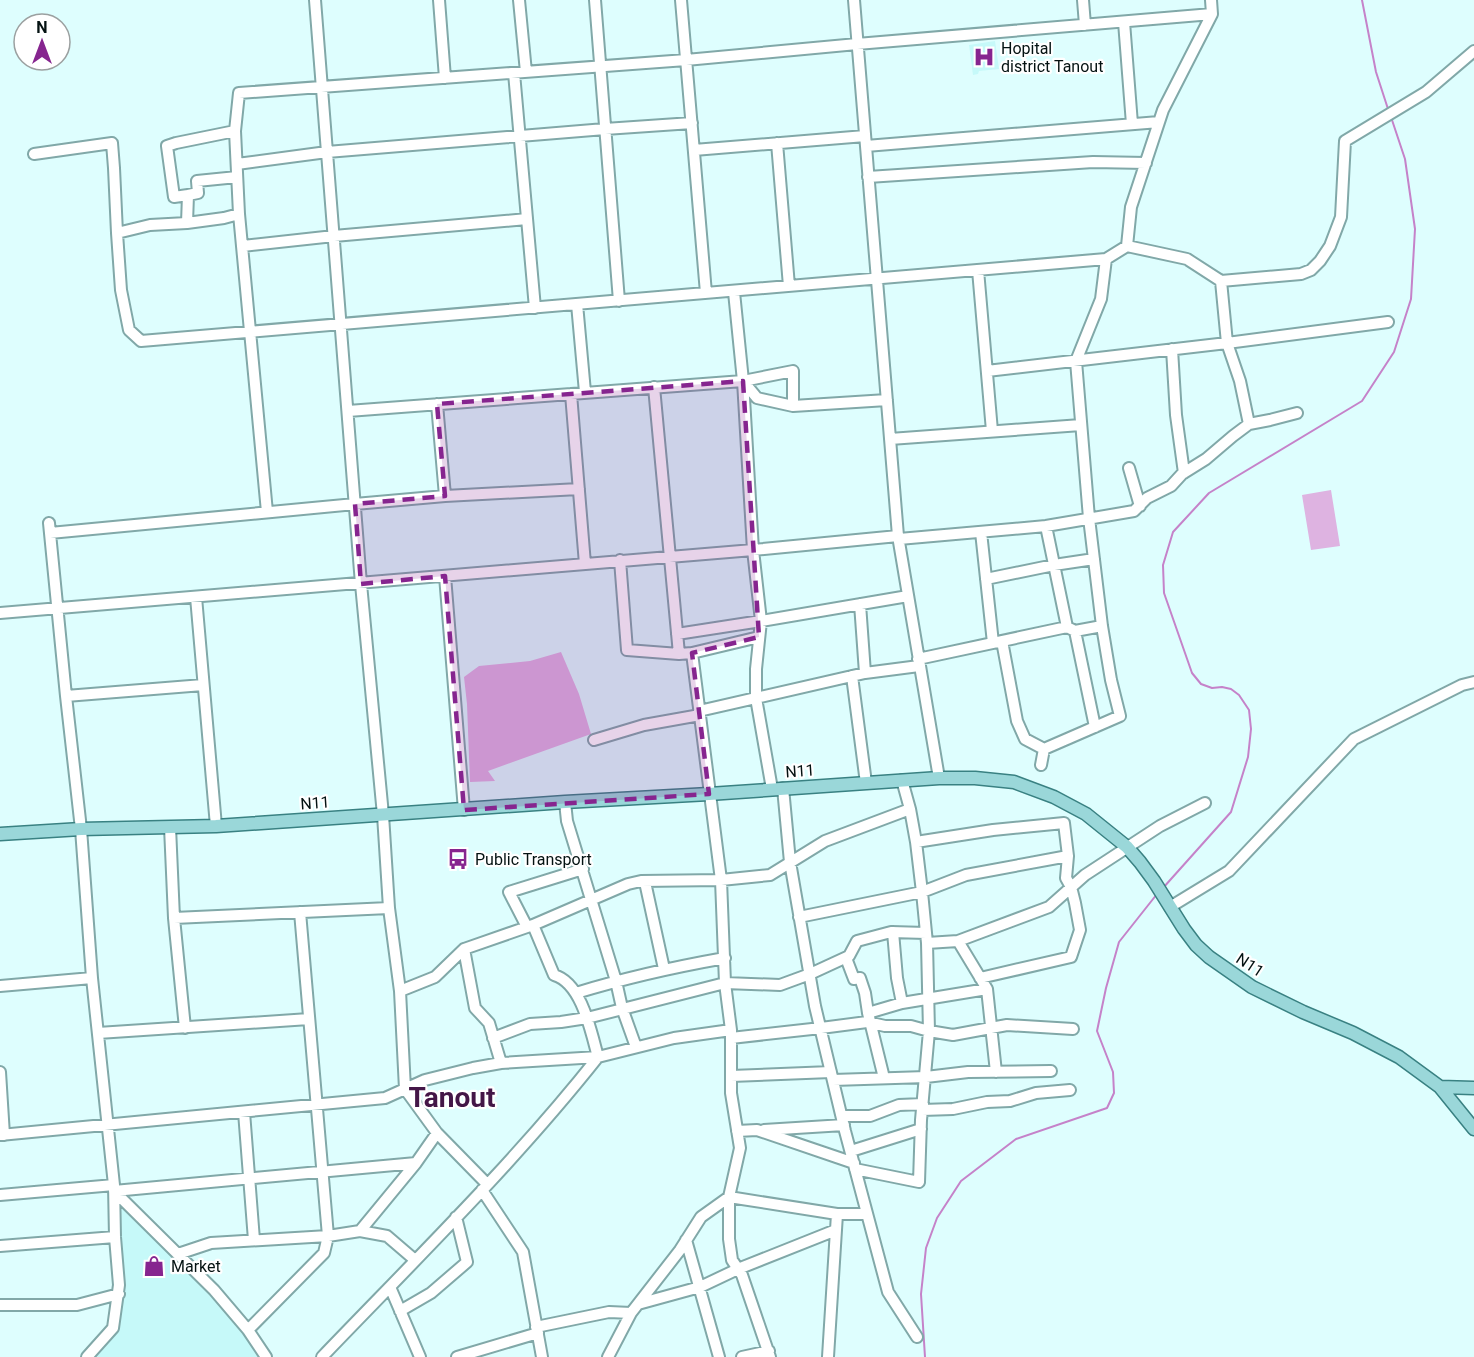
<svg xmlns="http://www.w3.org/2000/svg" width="1474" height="1357" viewBox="0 0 1474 1357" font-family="Roboto,sans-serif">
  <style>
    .built { fill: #c6f9f9 }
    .green { fill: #deb3e1 }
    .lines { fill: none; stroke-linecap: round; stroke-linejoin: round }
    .stream { stroke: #c582c9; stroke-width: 2 }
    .minor-casing { stroke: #81a8a8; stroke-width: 14 }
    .major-casing { stroke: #398182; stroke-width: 15 }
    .minor { stroke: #fff; stroke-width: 10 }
    .major { stroke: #9ad7d9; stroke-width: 12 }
    .marked { fill: #86258f; fill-opacity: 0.2; stroke: #86258f; stroke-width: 4.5; stroke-dasharray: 12 8; stroke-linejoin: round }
    .labels { text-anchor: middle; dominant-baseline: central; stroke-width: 4.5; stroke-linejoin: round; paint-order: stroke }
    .poi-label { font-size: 16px; fill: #041212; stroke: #fff; text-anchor: start }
    .street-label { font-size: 16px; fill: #041212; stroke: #fff }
    .town-label { font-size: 28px; font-weight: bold; fill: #441647; stroke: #fff }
  </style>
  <rect width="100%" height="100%" fill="#defefe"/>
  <path class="built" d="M995 41 999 69 979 71 978 74 973 75 969 45Z
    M117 1195 217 1292 263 1357H85L113 1328Z"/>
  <path class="green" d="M1331 490 1340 546 1311 550 1302 495Z
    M561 652 579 694 591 734 488 771 495 781 470 782 467 704 464 677 479 666 530 661Z"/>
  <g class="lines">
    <path class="stream" d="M1362 0 1376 72 1388 109
      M1163 888 1231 812 1248 757 1251 729 1249 710 1239 695 1231 689 1222 687 1212 688 1201 684 1192 673 1164 593 1163 565 1173 532 1209 493 1362 401 1394 352 1411 299 1415 229 1405 159 1391 117
      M925 1357 921 1294 926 1248 937 1218 961 1181 1016 1139 1107 1108 1114 1093 1113 1072 1097 1031 1106 988 1119 942 1157 894"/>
    <defs>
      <path id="minor" d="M315 0 361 584 383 815 389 908 400 991 405 1089 437 1133 487 1184
        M439 0 445 78
        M519 0 526 72
        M595 0 619 301
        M681 0 706 293
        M854 0 898 536 939 778
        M1083 0 1085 25
        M1124 22 1132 124
        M514 73 535 308
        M777 143 789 286
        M866 146 1159 122
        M694 150 865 136
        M34 154 112 143 114 168 117 233 121 290 129 330 141 341 1106 259 1101 299 1076 361 1089 518 1102 626 1111 680 1120 716 1044 749 1041 765
        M237 164 327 152 605 129 692 123
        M868 177 1093 162 1146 163
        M188 195 174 197 167 146 176 143 235 131
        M187 223 188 195 198 193 197 181 237 177
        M117 233 150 225 187 223 224 218 239 214
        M243 246 334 236 527 219
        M1127 246 1131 207 1163 110 1212 14 1211 0
        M1106 259 1127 246 1187 259 1221 281 1227 343 1240 381 1249 424
        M978 270 992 431
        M1221 281 1301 274 1311 270 1320 261 1330 246 1341 217 1345 141 1426 92 1474 51
        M734 292 743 381 753 550 761 621 756 669V698L772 789
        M577 304 585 392
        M1172 349 1176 415 1184 473
        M987 371 1227 343 1388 322
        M743 381 793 371V406
        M654 387 679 654
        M571 394 585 564
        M437 404 445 496
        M348 411 743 381 757 398 793 406 887 400
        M890 439 1081 425
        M1129 468 1140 506
        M267 512 239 214 235 131 239 93 686 60 857 44 1212 14
        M49 523 66 696 81 829 92 978 114 1185 115 1237 119 1285 113 1328 87 1357
        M1046 526 1067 627
        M981 532 993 643
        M50 533 355 504 445 496 579 489
        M899 539 1046 526 1134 511 1147 498 1171 486 1182 474 1206 459 1233 436 1249 424 1270 420 1297 413
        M620 560 627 650 679 654 692 653 759 637
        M445 576 464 810
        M986 579 1054 565 1094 559
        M196 597 216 826
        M860 604 865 673
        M0 613 753 550 898 536
        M1075 631 1095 727
        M677 634 761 621 908 596
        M1002 641 1017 721 1025 739 1044 749
        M918 659 1067 627 1075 631 1102 626
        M852 676 866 783
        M66 696 203 685
        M699 711 865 673 919 666
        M594 740 644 725 700 715
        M783 788 790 862 815 1006 845 1131 888 1292 917 1337
        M565 802 567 821 616 981 622 1008 636 1047
        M170 827 174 918 185 1028
        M916 842 993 830 1064 823 1068 856 1066 878 1071 887 1075 903 1080 930 1071 957 980 978
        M645 882 664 969
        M1170 907 1229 871 1354 739 1462 685 1474 682
        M799 917 922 892 966 875 1068 856
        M174 918 389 908
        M527 927 509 892 583 869
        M893 932 897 978 902 1003
        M958 941 987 989 996 1072
        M927 943 958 941 1049 907 1085 875 1160 826 1205 803
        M464 949 475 1008 489 1023 501 1063
        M846 958 854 979 860 978 865 993 868 1013 884 1078
        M0 986 92 978
        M400 991 435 977 464 949 533 925 628 884 641 881 721 880 770 875 825 841 910 809
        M576 993C625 978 674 967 725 958
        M868 1013 902 1003 987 989
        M98 1033 309 1019
        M493 1038 530 1024 561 1022 587 1018 725 983 780 985 810 974 849 956 857 941 891 932 926 933
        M731 1038 821 1028 867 1022 885 1026H911L929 1031 953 1035 1007 1025 1073 1029
        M0 1072 4 1135
        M731 1076 831 1072
        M833 1080 926 1077 968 1072 1051 1071
        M922 1110 953 1109 987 1102 1010 1101 1036 1093 1070 1090
        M244 1112 254 1240
        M842 1116H870L899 1105 923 1104
        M764 1130 844 1125
        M737 1131 757 1130 854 1163
        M0 1135 385 1098 425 1080 473 1068 501 1063 598 1057 674 1038 731 1030
        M851 1151 921 1129
        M855 1169 919 1182 921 1120 929 1031 927 943 922 892 916 842 910 809 902 780
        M482 1190 523 1252 542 1357
        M114 1191 416 1163
        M114 1191 214 1290 248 1330 266 1357
        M0 1195 114 1185
        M837 1214H867
        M360 1231 387 1236 415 1260
        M686 1240 719 1357
        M0 1246 115 1237
        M178 1254 211 1243 328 1236 360 1231 416 1163 437 1133
        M390 1287 420 1357
        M638 1304 700 1287 738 1269 836 1230
        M0 1305H77L119 1294
        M400 1311 431 1293 467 1262 456 1217
        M536 1327 609 1312 631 1313
        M248 1330 324 1253 328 1236 300 912
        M322 1357C416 1259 514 1163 598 1057 591 1032 582 983 554 975L533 925
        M457 1357 538 1333
        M608 1357 631 1313 680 1250 701 1217 729 1197 740 1148 731 1093V1030L725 983 721 880 692 653
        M742 1357 769 1351
        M770 1357 742 1275 732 1260 729 1239V1197L837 1214 828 1357"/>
      <path id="major" d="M0 834 81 829 216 826 565 802 709 794 939 778H975L1014 782 1054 797 1086 814 1127 847 1140 862 1154 881 1184 929 1196 945 1209 957 1252 987 1303 1012 1353 1033 1399 1057 1440 1087 1474 1129
        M1440 1087 1474 1088"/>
    </defs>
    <use href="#minor" class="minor-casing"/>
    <use href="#major" class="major-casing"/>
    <use href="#minor" class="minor"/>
    <use href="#major" class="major"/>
  </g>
  <path class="marked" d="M743 381 759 637 692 653 709 794 464 810 445 576 361 584 355 504 445 496 437 404Z"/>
  <defs>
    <symbol id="hospital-bare" viewBox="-9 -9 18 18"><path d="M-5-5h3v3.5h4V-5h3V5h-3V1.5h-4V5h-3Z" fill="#86258f" stroke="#fff" stroke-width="2.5" paint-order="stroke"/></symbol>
    <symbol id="bus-bare" viewBox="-9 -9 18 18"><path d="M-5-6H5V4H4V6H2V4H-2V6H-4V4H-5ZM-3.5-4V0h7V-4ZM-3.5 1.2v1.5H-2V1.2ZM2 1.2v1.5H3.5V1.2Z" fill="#86258f" stroke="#fff" stroke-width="2.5" paint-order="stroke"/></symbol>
    <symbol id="shop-bare" viewBox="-9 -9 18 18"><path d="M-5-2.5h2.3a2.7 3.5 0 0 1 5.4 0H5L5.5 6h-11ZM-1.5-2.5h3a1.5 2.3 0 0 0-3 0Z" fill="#86258f" stroke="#fff" stroke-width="2.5" paint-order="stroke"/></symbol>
  </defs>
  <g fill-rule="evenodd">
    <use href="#hospital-bare" x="969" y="42" width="30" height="30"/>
    <use href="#bus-bare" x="443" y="844" width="30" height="30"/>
    <use href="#shop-bare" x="139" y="1251" width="30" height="30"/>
  </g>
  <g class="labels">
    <g class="poi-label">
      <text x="1001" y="48">Hopital<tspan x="1001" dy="18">district Tanout</tspan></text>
      <text x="475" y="859">Public Transport</text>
      <text x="171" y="1266">Market</text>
    </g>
    <g class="street-label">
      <text transform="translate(800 771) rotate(-4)">N11</text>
      <text transform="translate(315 803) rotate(-4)">N11</text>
      <text transform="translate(1250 965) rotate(33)">N11</text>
    </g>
    <g class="town-label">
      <text x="452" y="1097">Tanout</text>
    </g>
  </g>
  <g transform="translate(42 42)"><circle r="28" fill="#ffffff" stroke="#9ba0a0" stroke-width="1.5"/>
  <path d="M0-4.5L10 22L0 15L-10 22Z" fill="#86258f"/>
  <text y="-9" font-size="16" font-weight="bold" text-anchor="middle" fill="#041212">N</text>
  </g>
</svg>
